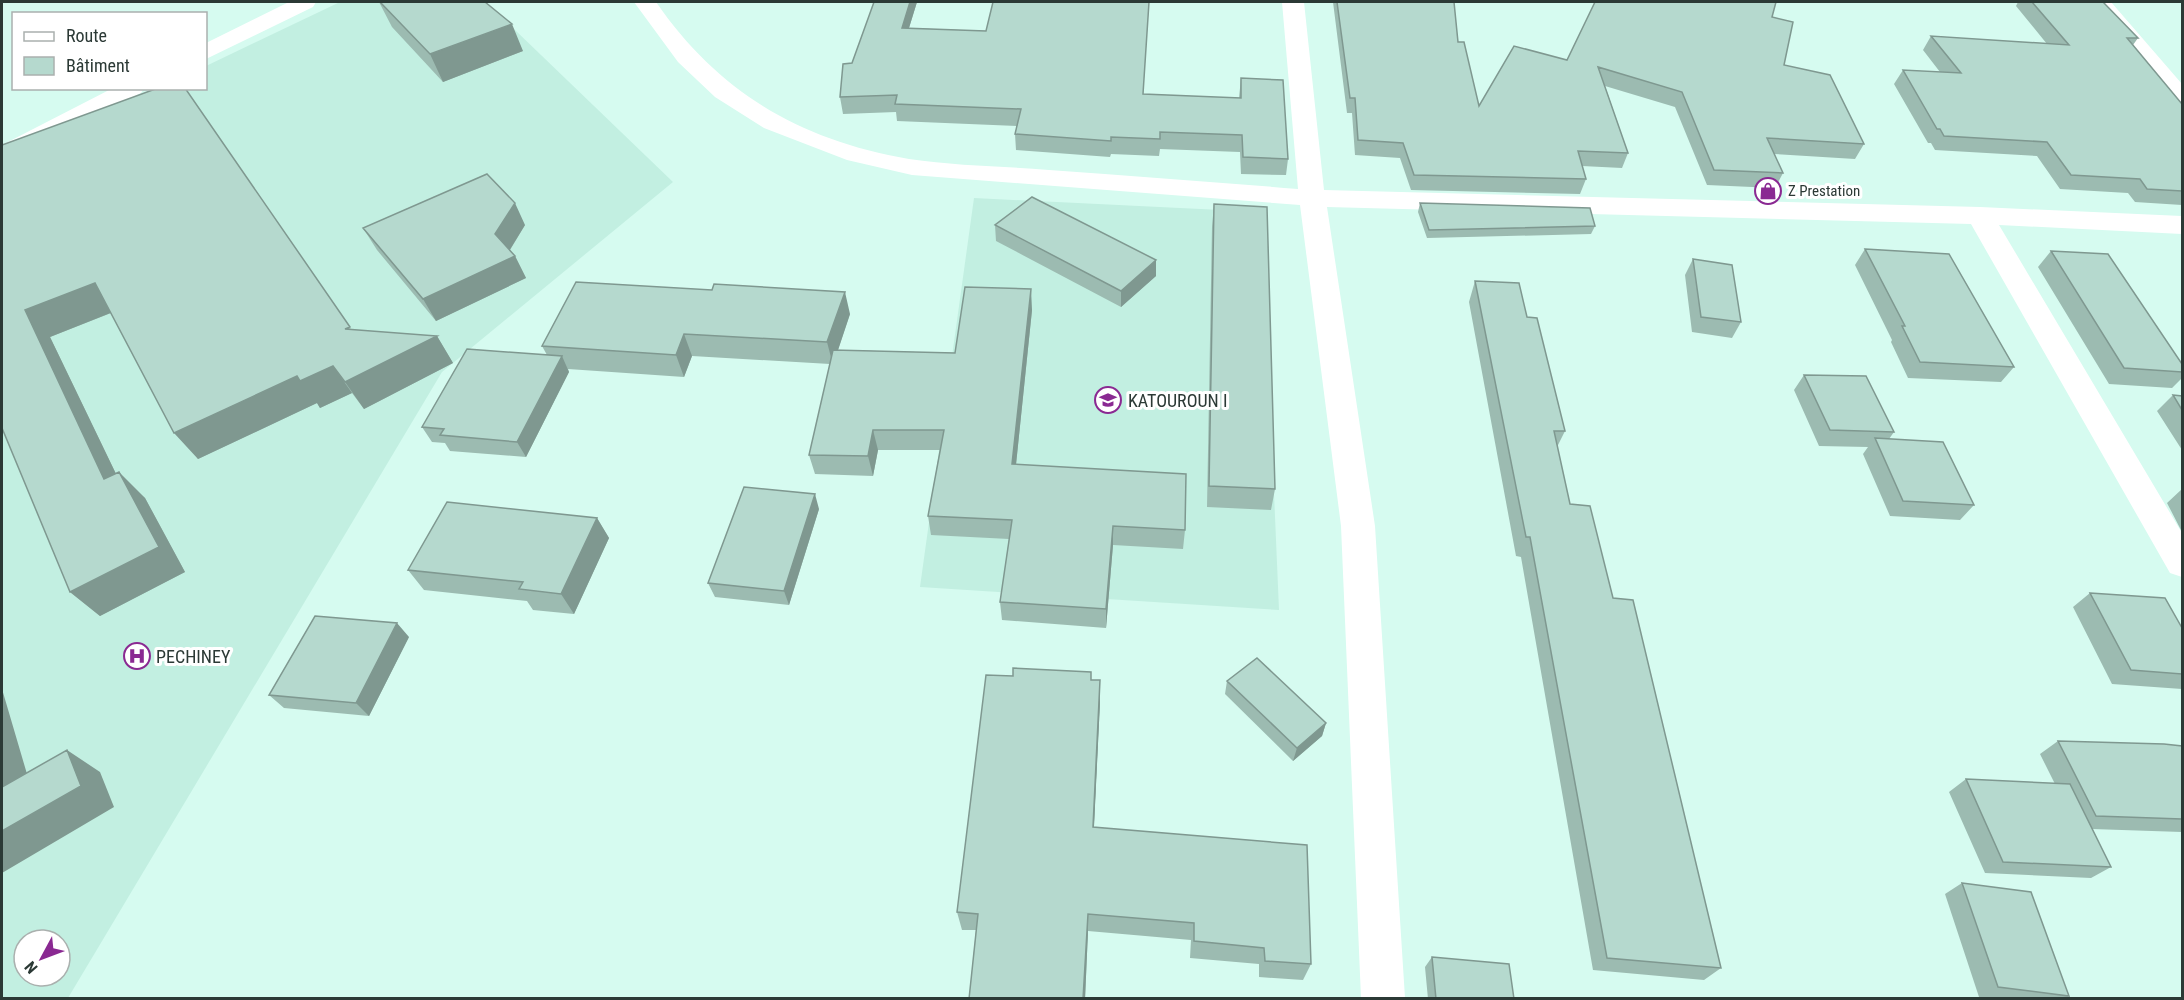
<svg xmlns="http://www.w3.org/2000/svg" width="2184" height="1000" viewBox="0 0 2184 1000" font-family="'Roboto Condensed',sans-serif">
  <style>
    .built { fill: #c2efe1; fill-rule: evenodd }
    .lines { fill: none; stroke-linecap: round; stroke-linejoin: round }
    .street { fill: #fff; fill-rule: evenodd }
    .wall { fill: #9cbbb1 }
    .shaded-wall { fill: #7f9890 }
    .building { fill: #b5d9ce; stroke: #7f9890; stroke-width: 1.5 }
    .labels { text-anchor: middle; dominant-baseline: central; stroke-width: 6; stroke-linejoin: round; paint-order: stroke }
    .far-poi-label { font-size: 15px; fill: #2b3935; stroke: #fff; text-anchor: start }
    .poi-label { font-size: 18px; fill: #2b3935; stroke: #fff; text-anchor: start }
  </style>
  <rect width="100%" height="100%" fill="#d6fbf0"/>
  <path class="built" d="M340 2H486L673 182 442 372 68 998H2V173L159 89 206 88V66ZM24 940H60V976H24Z
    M974 198 1262 212 1279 610 920 587Z"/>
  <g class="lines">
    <path class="street" d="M289 2H316L313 7 206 59V43Z
      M634 2H656C719 93 800 140 909 159 955 166 1003 166 1049 170 1132 176 1215 182 1298 189L1282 2H1304L1324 190 1980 207 2182 216V234L1999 225 2182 533V577L2170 573 1971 224 1327 207 1375 526 1405 998H1361L1341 526 1300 205 912 175 847 160 764 128 715 97 678 62Z
      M2089 2H2111L2182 84V106L2173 104Z
      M113 88H144L141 93 11 160 2 163V145Z"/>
  </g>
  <path class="wall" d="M379 2 523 51 443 82 392 27Z
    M917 2 909 28 986 31 1149 2 1143 94 1239 98 1241 78 1288 159 1286 175 1241 174 1240 152 1160 149 1159 156 1111 154 1110 157 1016 150 1015 134 1017 126 897 121 896 112 843 114 840 97 852 63Z
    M1333 2H1454L1458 42 1479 106 1567 60 1772 17 1784 65 1864 144 1855 159 1774 154 1783 173 1775 188 1707 185 1675 107 1605 86 1628 153 1622 168 1582 166 1586 179 1580 194 1411 190 1400 158 1355 155 1352 113H1347Z
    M2018 2H2103L2138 38 2133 45 2182 104V205L2135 202 2128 193 2060 189 2037 156 1935 150 1931 143H1928L1894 84 1903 70 1940 72 1923 50 1931 36 2047 44 2016 6Z
    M2 145 353 330 437 336 453 363 364 409 352 393 320 408 317 403 198 459 111 313 50 337 116 474 145 498 185 572 100 616 70 592Z
    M1420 203 1595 226 1591 234 1427 238 1418 212Z
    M1214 204 1275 489 1271 510 1207 507 1212 227Z
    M525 225 510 250 515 256 526 278 436 321 377 250 363 228Z
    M995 225 1156 276 1121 307 996 241Z
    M1865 249 2014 367 2001 382 1908 378 1891 342 1892 340 1855 265Z
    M2051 251 2182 372V378L2172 388 2109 384 2038 267Z
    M1693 259 1741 322 1732 338 1692 332 1685 275Z
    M1475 281 1527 317 1565 431 1557 447 1570 504 1613 598 1721 968 1704 980 1593 970 1521 557 1516 556 1469 302Z
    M1032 310 1016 464 1185 530 1183 549 1113 545 1106 628 1002 620 1000 602 1009 539 931 535 928 516 940 450H878L873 476 815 474 809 455 830 364 692 356 684 377 568 369 569 372 526 457 450 451 445 443 432 442 422 427 547 355 542 346 850 314 838 350 955 353Z
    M1804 375 1894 432 1889 439 1974 505 1960 520 1890 516 1863 454 1868 447 1819 446 1794 390Z
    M2173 395 2182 396V450L2157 411Z
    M2182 489V532L2167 503Z
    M819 509 789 605 715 597 708 583Z
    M597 518 609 538 574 614 533 610 527 601 424 590 408 570Z
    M2090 593 2182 628V689L2112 684 2073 607Z
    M409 637 369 716 284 708 269 695Z
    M1013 676 1091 680 1100 702 1094 827 1311 964 1303 980 1259 977V964L1190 958 1191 940 1088 931 1085 999H969L976 930H962L957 912Z
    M1227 681 1326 723 1322 736 1293 761 1225 694Z
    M2058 741 2182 746V832L2092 829 2111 867 2091 878 1985 873 1949 792 1966 779 2055 784 2040 754Z
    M1962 883 2069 996 2064 999H1994L1979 997 1945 894Z
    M1432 957 1514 999H1428L1425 967Z"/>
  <path class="shaded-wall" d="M910 2H917L904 44 902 28Z
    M512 24 523 51 443 82 430 54Z
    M515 203 525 225 506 256 495 234Z
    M515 256 526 278 436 321 423 299Z
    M1156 260V276L1121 307V291Z
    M95 283 118 310 50 337 131 505 104 479 25 310Z
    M1031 289 1032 310 1014 484 1012 464Z
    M845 292 850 314 833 365 827 342Z
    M684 334 692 356 684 377 676 355Z
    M437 336 453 363 364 409 345 382Z
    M562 356 569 372 526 457 517 442Z
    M333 366 352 393 320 408 317 403 198 459 174 433 297 376Z
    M873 430 878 450 873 476 868 456Z
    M119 472 145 498 185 572 100 616 70 592Z
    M815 494 819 509 789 605 784 591Z
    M597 518 609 538 574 614 561 594Z
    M1113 526V545L1106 628V609Z
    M397 623 409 637 369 716 356 703Z
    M1100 680V702L1093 846V827Z
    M2 689 37 808 2 787Z
    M1326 723 1322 736 1293 761 1297 748Z
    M67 750 100 772 114 807 2 873V831Z
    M1088 914V931L1085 999H1083Z"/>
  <path class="building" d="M380 2H485L512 24 430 54Z
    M874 2H910L902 28 986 31 993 2H1149L1143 94 1241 98V78L1283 80 1288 159 1243 157 1242 135 1160 132V139L1111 137V141L1015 134 1021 109 895 104 897 95 840 97 843 64 852 63Z
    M1337 2H1454L1458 42H1464L1479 106 1514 46 1567 60 1595 2H1776L1772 17 1793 22 1784 65 1830 75 1864 144 1767 138 1783 173 1714 170 1682 92 1598 67 1628 153 1578 151 1586 179 1414 175 1403 143 1358 140 1355 98H1350Z
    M2032 2H2103L2138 38H2127L2182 104V191L2147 189 2140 179 2071 175 2047 142 1944 136 1940 129H1937L1903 70 1961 73 1931 36 2069 45Z
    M158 88H185L350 327 345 329 437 336 345 382 333 366 300 381 297 376 174 433 95 283 25 310 104 479 119 472 159 547 70 592 2 428V145Z
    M487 174 515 203 495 234 515 256 423 299 363 228Z
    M1032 197 1156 260 1121 291 995 225Z
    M1420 203 1590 208 1595 226 1429 230Z
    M1214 204 1267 207 1275 489 1209 486Z
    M1865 249 1949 254 2014 367 1920 362 1902 326H1905Z
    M2051 251 2108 254 2182 364V372L2124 368Z
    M1693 259 1732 265 1741 322 1701 317Z
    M1475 281 1519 283 1527 317 1537 318 1565 431H1554L1570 504 1590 506 1613 598 1633 600 1721 968 1607 958 1530 537H1526Z
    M576 282 712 290 714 284 845 292 827 342 684 334 676 355 542 346Z
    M965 287 1031 289 1012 464 1186 474 1185 530 1113 526 1106 609 1000 602 1012 520 928 516 944 430H873L868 456 809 455 833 350 955 353Z
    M467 349 562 356 517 442 440 435 444 429 422 427Z
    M1804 375 1866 376 1894 432 1830 430Z
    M2173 395 2182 396V410Z
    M1875 438 1943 442 1974 505 1903 501Z
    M744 487 815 494 784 591 708 583Z
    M447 502 597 518 561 594 519 589 523 582 408 570Z
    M2090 593 2165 598 2182 628V674L2131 670Z
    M315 616 397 623 356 703 269 695Z
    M1257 658 1326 723 1297 748 1227 681Z
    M1013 668 1091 672V680H1100L1093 827 1307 845 1311 964 1265 961 1264 948 1194 941V923L1088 914 1083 999H969L978 914 957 912 986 675 1013 676Z
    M2058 741 2164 744 2182 746V819L2096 816Z
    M67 750 81 786 2 831V787Z
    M1966 779 2070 784 2111 867 2003 862Z
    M1962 883 2031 892 2069 996 1998 987Z
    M1432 957 1509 964 1514 999H1436Z"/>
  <defs>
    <symbol id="shop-ring" viewBox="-11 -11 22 22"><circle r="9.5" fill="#fff" stroke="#8a2992" stroke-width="1.5"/><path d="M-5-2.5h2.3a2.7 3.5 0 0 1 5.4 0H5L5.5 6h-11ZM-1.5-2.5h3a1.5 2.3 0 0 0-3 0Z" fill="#8a2992"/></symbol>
    <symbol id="school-ring" viewBox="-11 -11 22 22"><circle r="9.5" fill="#fff" stroke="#8a2992" stroke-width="1.5"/><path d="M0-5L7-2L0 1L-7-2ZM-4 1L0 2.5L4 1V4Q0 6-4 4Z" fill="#8a2992"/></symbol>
    <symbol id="hospital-ring" viewBox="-11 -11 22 22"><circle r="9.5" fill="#fff" stroke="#8a2992" stroke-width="1.5"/><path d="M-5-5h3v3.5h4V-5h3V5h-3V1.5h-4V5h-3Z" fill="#8a2992"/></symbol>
  </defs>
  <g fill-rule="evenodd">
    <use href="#shop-ring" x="1753" y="176" width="30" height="30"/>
    <use href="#school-ring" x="1093" y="385" width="30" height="30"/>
    <use href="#hospital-ring" x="122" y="641" width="30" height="30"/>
  </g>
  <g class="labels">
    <g class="far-poi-label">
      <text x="1788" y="191">Z Prestation</text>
    </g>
    <g class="poi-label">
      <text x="1128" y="400">KATOUROUN I</text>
      <text x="156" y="656">PECHINEY</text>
    </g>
  </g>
  <rect width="2184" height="1000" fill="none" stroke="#2b3935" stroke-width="6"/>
  <rect x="12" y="12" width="195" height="78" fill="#ffffff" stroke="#aab0ae" stroke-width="1.5"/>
  <rect x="24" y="32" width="30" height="9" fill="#ffffff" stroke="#aab0ae" stroke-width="1.5"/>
  <text x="66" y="42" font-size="18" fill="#2b3935">Route</text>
  <rect x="24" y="57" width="30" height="18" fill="#b5d9ce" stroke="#aab0ae" stroke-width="1.5"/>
  <text x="66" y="72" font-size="18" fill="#2b3935">Bâtiment</text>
  <g transform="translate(42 958) rotate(229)"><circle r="28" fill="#ffffff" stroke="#aab0ae" stroke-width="1.5"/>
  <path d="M0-4.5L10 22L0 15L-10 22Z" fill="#8a2992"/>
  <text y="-9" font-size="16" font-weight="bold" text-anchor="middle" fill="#2b3935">N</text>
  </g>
</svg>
